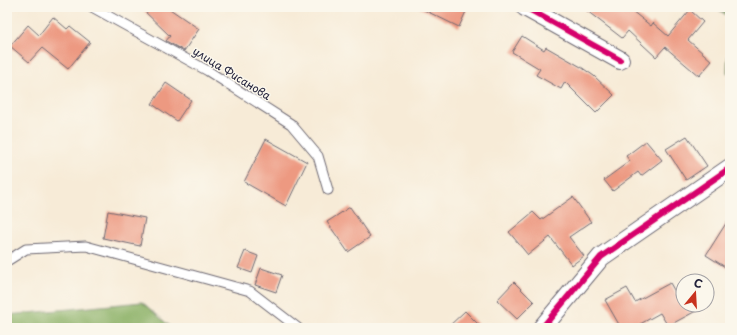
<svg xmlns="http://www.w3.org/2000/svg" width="737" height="335" viewBox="0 0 737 335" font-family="'Playpen Sans',sans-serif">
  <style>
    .forest { fill: #8ab065; stroke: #566950 }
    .building { fill: #ed9981 }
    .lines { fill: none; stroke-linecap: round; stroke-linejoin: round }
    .lane-casing { stroke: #6d6872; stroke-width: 11 }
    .street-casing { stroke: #6d6872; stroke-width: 20 }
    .lane { stroke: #fff; stroke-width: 9 }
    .street { stroke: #fff; stroke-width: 18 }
    .cycleway-casing { stroke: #fbf7ec; stroke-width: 8 }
    .cycleway { stroke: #d6006c; stroke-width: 6 }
    .labels { text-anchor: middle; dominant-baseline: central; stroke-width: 3; stroke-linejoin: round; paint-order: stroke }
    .street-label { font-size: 11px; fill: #22223b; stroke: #fbf7ec }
  </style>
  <rect width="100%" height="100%" fill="#fbf7ec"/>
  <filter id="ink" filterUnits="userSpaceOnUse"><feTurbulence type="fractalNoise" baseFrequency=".025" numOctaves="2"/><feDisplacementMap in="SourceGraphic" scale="8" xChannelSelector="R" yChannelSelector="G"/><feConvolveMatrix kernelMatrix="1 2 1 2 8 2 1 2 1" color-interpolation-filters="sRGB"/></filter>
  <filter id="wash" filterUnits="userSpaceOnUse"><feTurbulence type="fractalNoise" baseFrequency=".012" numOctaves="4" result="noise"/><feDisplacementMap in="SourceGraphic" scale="16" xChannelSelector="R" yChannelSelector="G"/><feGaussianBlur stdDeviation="0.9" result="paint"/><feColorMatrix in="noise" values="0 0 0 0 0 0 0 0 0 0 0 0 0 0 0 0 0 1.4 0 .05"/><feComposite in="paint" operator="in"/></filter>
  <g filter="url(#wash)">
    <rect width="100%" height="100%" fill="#f7ebd7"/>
    <path class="forest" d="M715 7H730V72L727 73 729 17Z
      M142 302 172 328H7V315Z"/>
    <g id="blocks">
      <path class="building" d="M140 7H167L199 29 184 51 166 41 170 36Z
        M418 7H468L459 27Z
        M582 7H627L651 26 653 23 668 36 690 10 703 22 688 40 712 61 699 76 665 47 656 57 628 31 622 38Z
        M53 17 67 29 70 26 90 42 68 69 42 48 29 62 10 46 28 25 39 35Z
        M522 36 544 50 546 47 581 67 594 76 614 95 596 113 565 82 561 89 536 75 540 69 512 52Z
        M166 83 191 100 177 121 152 104Z
        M687 136 707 166 686 180 666 149Z
        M266 139 307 162 286 206 244 182Z
        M646 141 662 160 641 176 638 172 613 191 604 180 630 161 626 156Z
        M573 197 591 222 569 237 584 256 572 265 550 237 528 255 509 232 533 212 541 220Z
        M350 207 370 237 348 252 327 222Z
        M108 211 145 218 140 246 103 238Z
        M730 217V270L706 255Z
        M245 251 258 256 252 273 238 268Z
        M261 268 282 275 276 292 255 285Z
        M514 282 534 302 517 319 497 300Z
        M670 283 677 295 683 292V305H707L668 326 660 313 633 328H621L605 300 627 288 635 302Z
        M465 311 482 328H447Z"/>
    </g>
  </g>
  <g filter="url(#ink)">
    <use href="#blocks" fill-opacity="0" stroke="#6d6872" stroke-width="1"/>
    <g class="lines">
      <defs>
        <path id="lane" d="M92 7 208 71 291 124 318 156 328 190
          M7 261 26 249 86 246 250 291 298 328"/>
        <path id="street" d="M525 7 620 60
          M542 328 601 257 730 168"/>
      </defs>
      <use href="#lane" class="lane-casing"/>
      <use href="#street" class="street-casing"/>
      <use href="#lane" class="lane"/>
      <use href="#street" class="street"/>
      <defs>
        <path id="cycleway" d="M525 7 620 60
          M542 328 601 257 730 168"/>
      </defs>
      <use href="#cycleway" class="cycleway-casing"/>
      <use href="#cycleway" class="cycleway"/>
    </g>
  </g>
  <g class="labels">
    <g class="street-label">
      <text transform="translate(232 73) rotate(32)">улица Фисанова</text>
    </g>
  </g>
  <rect width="737" height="335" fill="none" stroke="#fbf7ec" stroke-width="24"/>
  <g transform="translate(695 293) rotate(18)"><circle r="19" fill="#fbf7ec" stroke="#a4a2a5"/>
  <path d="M0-3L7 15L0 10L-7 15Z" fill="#c8321e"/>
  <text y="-6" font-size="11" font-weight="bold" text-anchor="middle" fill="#22223b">С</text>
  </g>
</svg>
